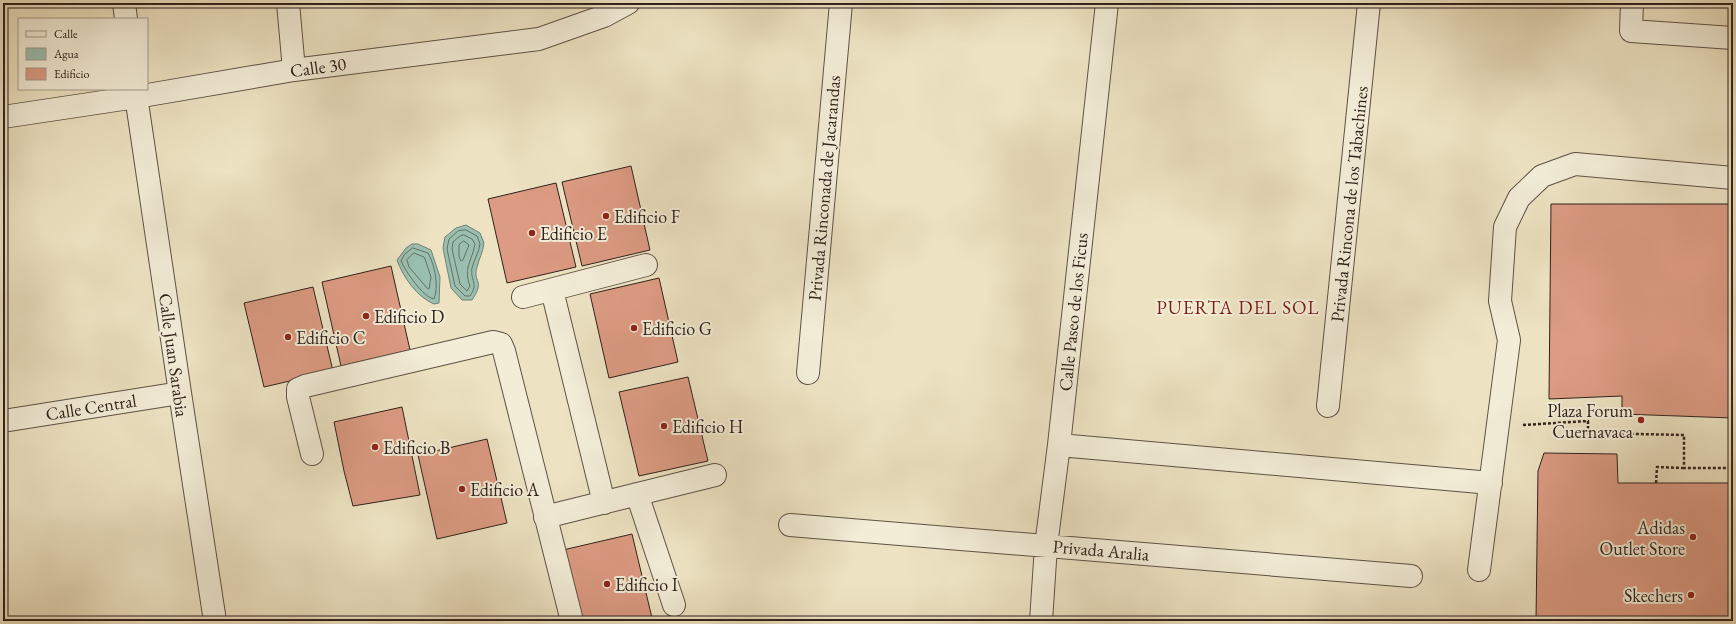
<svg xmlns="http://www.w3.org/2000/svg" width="1736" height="624" viewBox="0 0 1736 624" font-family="'EB Garamond',serif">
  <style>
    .water { fill: #9abfaf; stroke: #6f8074 }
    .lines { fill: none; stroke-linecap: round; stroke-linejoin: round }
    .shore { stroke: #647065; stroke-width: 1 }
    .building { fill: #dc9b83; stroke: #2f211b }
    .minor-casing { stroke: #5e5245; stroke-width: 24 }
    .path { stroke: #2f211b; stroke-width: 2.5; stroke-dasharray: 3 2; stroke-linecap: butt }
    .minor { stroke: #f3edd8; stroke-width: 22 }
    .poi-dot { fill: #8f2418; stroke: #f3edd8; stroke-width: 1.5 }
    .labels { text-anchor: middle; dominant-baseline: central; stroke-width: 4; stroke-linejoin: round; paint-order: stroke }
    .street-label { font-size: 18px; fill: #2f211b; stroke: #f3edd8 }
    .poi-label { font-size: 18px; fill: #2f211b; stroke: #f3edd8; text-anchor: start }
    .neighbourhood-label { font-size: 19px; letter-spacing: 1px; fill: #7a1f14; stroke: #f3edd8 }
  </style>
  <rect width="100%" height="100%" fill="#ede3c3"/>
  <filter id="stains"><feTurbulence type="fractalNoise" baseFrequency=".005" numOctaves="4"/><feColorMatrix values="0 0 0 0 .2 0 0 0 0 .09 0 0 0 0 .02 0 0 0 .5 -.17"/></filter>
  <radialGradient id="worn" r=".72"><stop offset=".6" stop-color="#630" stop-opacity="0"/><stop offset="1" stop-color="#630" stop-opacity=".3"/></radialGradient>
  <path class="water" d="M466 225 480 233 484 243C483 252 479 259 477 267 472 283 486 279 472 300H462L451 288 443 248 445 237 456 228Z
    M412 244H418L431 250 440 277 439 303 434 304C417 297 403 277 397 260L406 248Z"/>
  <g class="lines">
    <path class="shore" d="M466 230 477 236 480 244C479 252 474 260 472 268 470 281 479 283 470 296H465L455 286 447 249 449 239 458 231Z
      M464 235 472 239 475 244C472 261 463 268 470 286L467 291 460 284 452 249 453 242 460 236Z
      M464 241 469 245 463 260 461 261 459 257V245Z
      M413 248 428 253C435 265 439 287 434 299 423 297 406 272 401 261L404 255Z
      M414 253 424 257 425 259 431 277 429 289 427 288 409 267 407 260Z"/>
  </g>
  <path class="building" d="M631 166 650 250 582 266 562 182Z
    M556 183 576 267 507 283 488 199Z
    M1551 204H1733V418L1622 414V396L1549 399Z
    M391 266 410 350 341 366 322 282Z
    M659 278 678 362 609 378 590 294Z
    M313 287 333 371 264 387 244 303Z
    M688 377 708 461 639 476 619 392Z
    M402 407 420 495 353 506 344 471 334 422Z
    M487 439 507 523 437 539 418 455Z
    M1544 453 1617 454 1618 483H1733V621H1536L1538 471Z
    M632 534 652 618 637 621H579L563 550Z"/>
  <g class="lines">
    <defs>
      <path id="minor" d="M124 3 126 19
        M288 3 294 70
        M1632 3 1631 31 1733 38
        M135 89 180 393 215 621
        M3 117 136 97 294 70 539 39 604 16 628 3
        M552 290 604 503
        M523 297 646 265
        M808 373 841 3
        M1328 406 1369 3
        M3 421 180 393
        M1059 445 1491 483
        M312 454 298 397V389L305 386 493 342 501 344 504 351 572 621
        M637 494 674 605
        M545 517 715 475
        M790 525 1411 576
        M1479 570 1509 340 1500 301 1505 227 1519 198 1542 176 1575 164 1733 178
        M1041 621 1046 546 1059 445 1107 3"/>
    </defs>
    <use href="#minor" class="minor-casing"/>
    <path class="path" d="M1523 425 1588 421V433L1684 435V468H1733
      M1656 483 1657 467 1684 468"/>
    <use href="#minor" class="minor"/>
  </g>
  <g class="poi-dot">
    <circle cx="606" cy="216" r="4"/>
    <circle cx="532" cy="233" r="4"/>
    <circle cx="366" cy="316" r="4"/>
    <circle cx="634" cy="328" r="4"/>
    <circle cx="288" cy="337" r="4"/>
    <circle cx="1641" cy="420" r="4"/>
    <circle cx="664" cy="426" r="4"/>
    <circle cx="375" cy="447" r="4"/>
    <circle cx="462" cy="489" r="4"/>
    <circle cx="1693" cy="537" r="4"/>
    <circle cx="607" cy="584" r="4"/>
    <circle cx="1691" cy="595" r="4"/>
  </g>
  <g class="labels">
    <g class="street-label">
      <text transform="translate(318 67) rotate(-8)">Calle 30</text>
      <text transform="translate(824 188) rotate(-85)">Privada Rinconada de Jacarandas</text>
      <text transform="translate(1349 204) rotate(-84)">Privada Rincona de los Tabachines</text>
      <text transform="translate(1073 312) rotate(-84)">Calle Paseo de los Ficus</text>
      <text transform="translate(174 355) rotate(82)">Calle Juan Sarabia</text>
      <text transform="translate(91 407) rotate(-9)">Calle Central</text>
      <text transform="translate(1101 550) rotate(5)">Privada Aralia</text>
    </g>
    <g class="poi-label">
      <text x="614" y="216">Edificio F</text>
      <text x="540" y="233">Edificio E</text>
      <text x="374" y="316">Edificio D</text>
      <text x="642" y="328">Edificio G</text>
      <text x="296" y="337">Edificio C</text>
      <text x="1633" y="410" text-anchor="end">Plaza Forum<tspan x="1633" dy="21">Cuernavaca</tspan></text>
      <text x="672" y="426">Edificio H</text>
      <text x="383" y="447">Edificio B</text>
      <text x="470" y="489">Edificio A</text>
      <text x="1685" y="527" text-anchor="end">Adidas<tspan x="1685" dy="21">Outlet Store</tspan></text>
      <text x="615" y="584">Edificio I</text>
      <text x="1683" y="595" text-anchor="end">Skechers</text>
    </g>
    <g class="neighbourhood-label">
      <text x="1238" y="307">PUERTA DEL SOL</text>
    </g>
  </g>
  <rect width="1736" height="624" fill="none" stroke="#ede3c3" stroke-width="16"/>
  <rect x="4" y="4" width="1728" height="616" fill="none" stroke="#2f211b" stroke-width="2"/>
  <rect x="8" y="8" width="1720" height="608" fill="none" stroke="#2f211b"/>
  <rect x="18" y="18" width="130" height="72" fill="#f3edd8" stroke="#a59b8c"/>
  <rect x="26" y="31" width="20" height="6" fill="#f3edd8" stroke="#a59b8c"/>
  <text x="54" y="38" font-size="12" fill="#2f211b">Calle</text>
  <rect x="26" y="48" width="20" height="12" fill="#9abfaf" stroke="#a59b8c"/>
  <text x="54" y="58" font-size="12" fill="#2f211b">Agua</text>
  <rect x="26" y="68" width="20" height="12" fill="#dc9b83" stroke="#a59b8c"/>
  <text x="54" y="78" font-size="12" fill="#2f211b">Edificio</text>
  <rect width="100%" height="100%" filter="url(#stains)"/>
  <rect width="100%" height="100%" fill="url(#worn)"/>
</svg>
